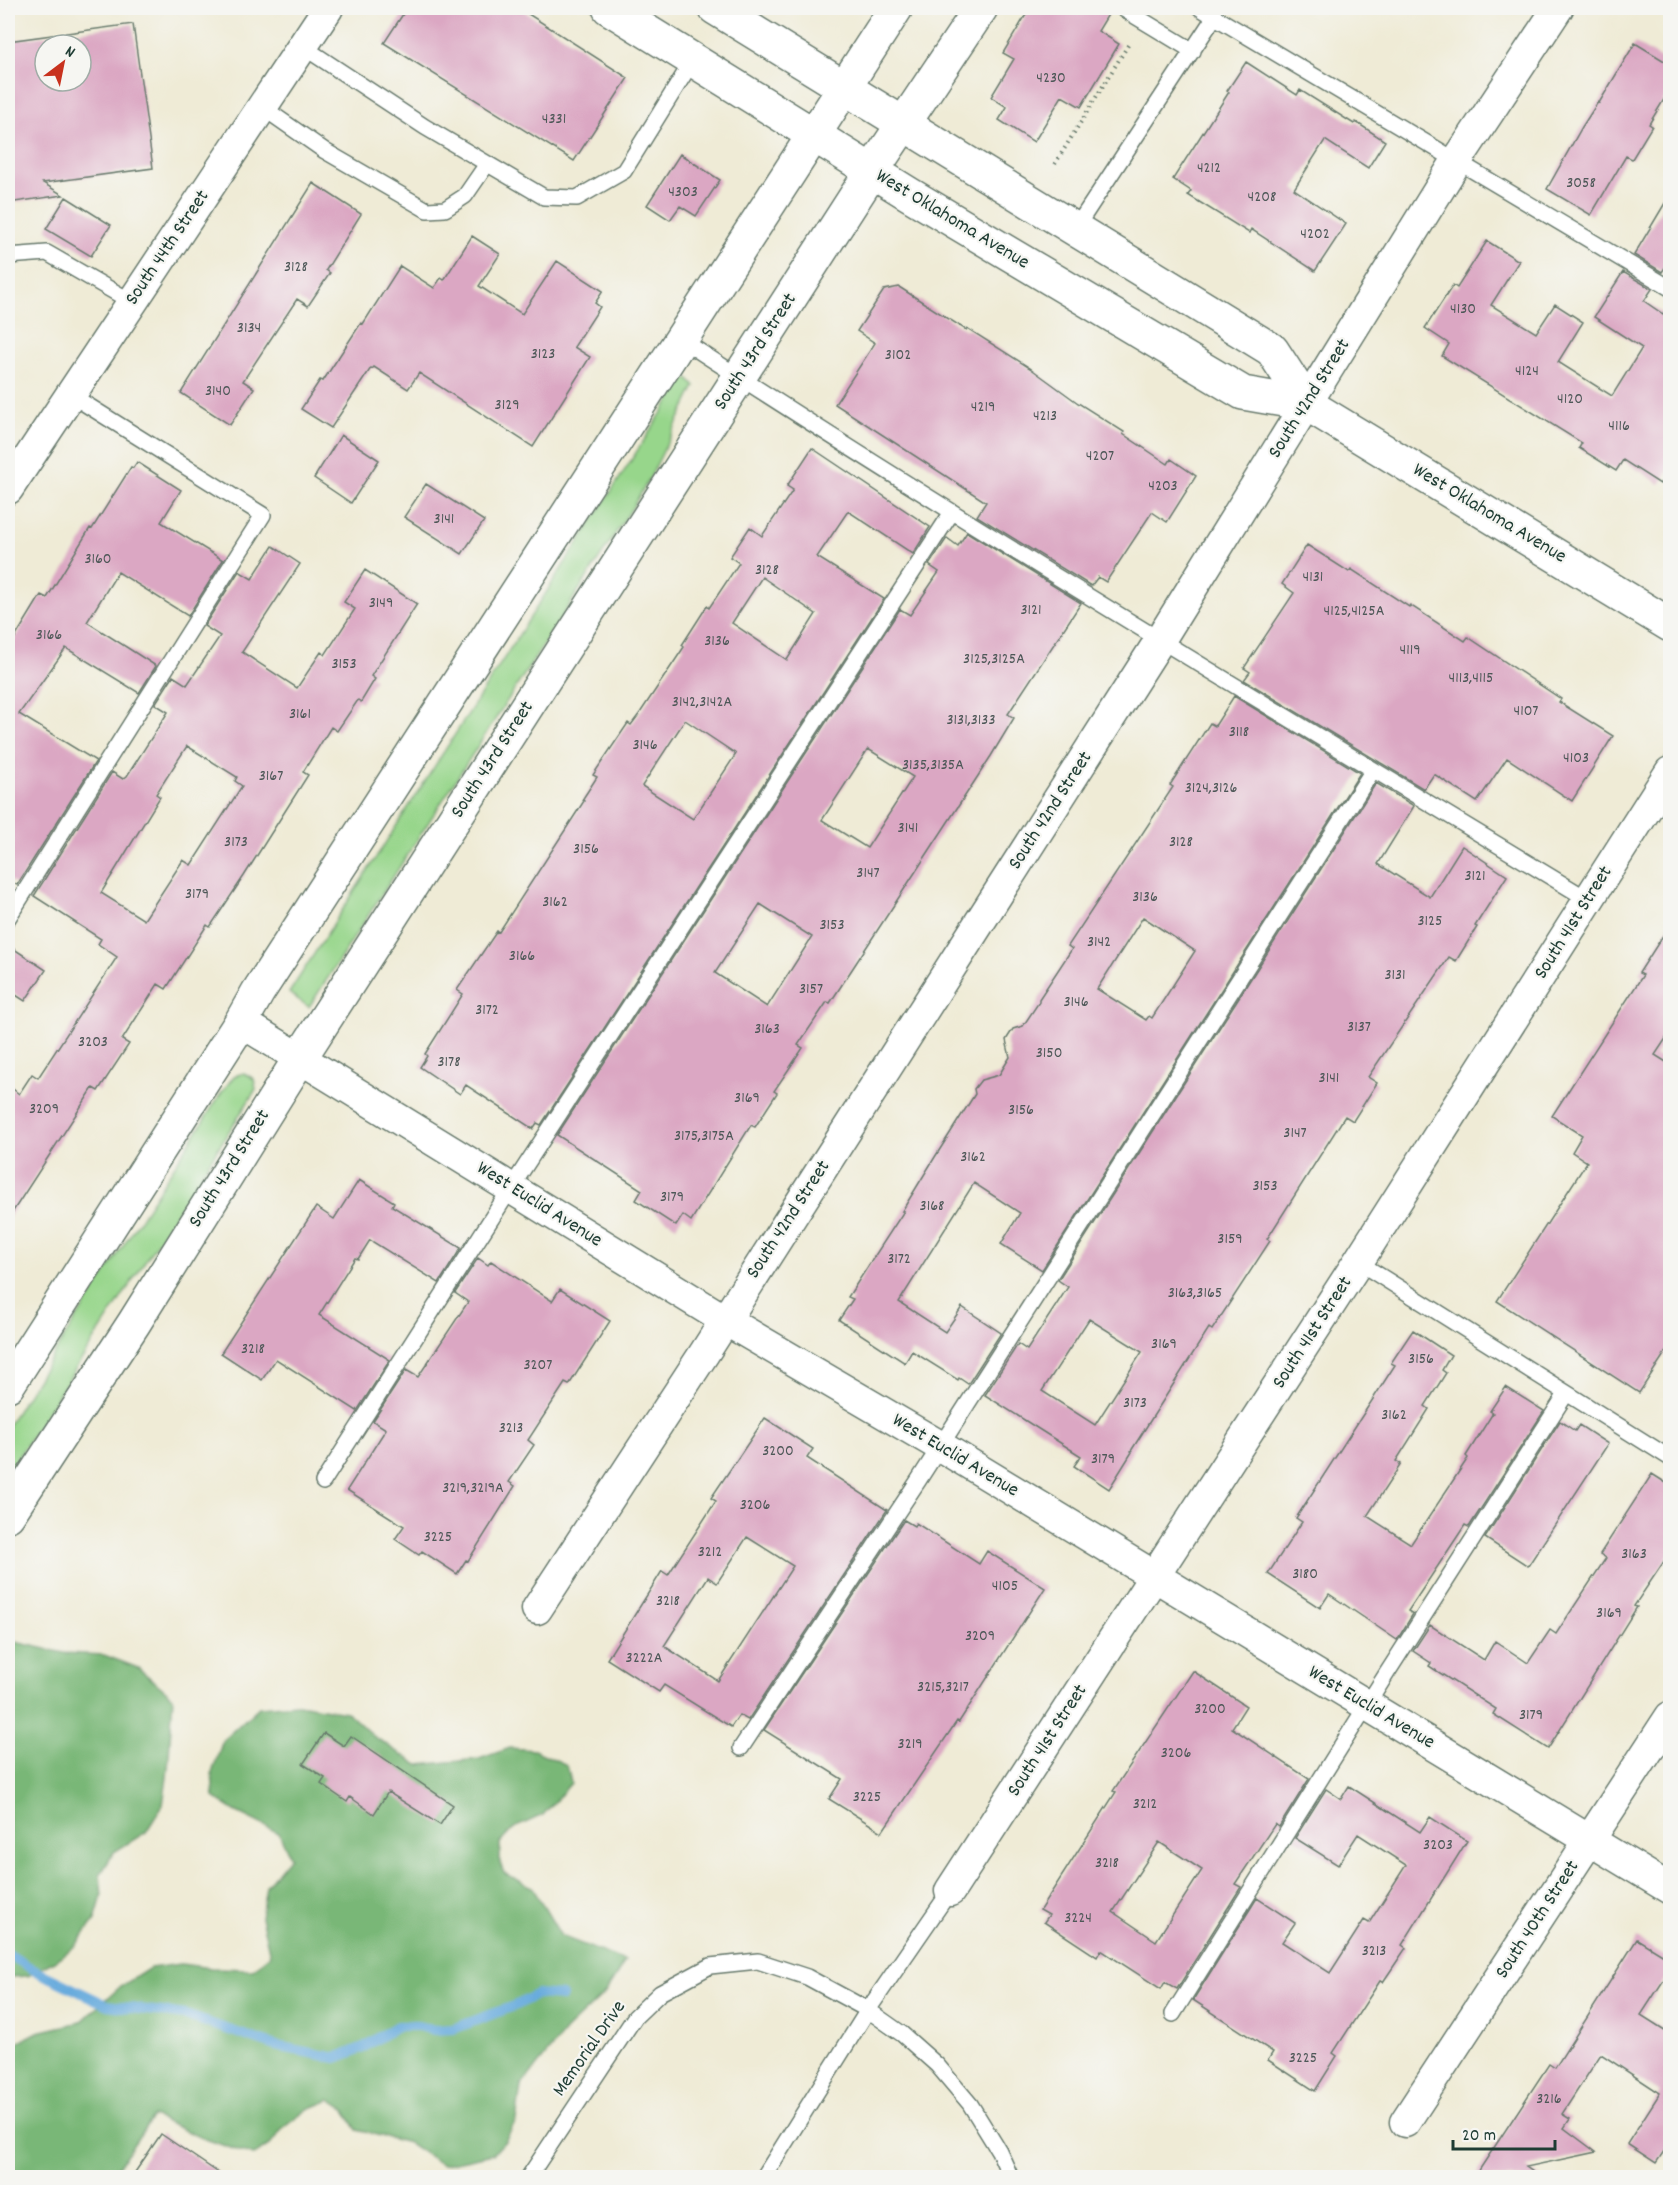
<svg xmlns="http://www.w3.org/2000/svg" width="1678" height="2185" viewBox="0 0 1678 2185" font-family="Dekko,sans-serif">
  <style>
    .green { fill: #97d68b; stroke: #5b8a60; stroke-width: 1.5 }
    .forest { fill: #79b777; stroke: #4c7a56; stroke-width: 1.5 }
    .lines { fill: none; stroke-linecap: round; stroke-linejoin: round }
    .stream { stroke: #68abdd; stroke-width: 10 }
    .building { fill: #dba7c3; fill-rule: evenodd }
    .lane-casing { stroke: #687a6d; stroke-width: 18 }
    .street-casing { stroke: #687a6d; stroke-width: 33 }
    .secondary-casing { stroke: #687a6d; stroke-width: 36 }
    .path { stroke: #687a6d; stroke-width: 4; stroke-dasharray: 1.5 4.5; stroke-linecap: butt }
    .lane { stroke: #fff; stroke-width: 15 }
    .street { stroke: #fff; stroke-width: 30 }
    .secondary { stroke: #fff; stroke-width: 33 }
    .labels { text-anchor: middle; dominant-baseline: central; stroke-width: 4.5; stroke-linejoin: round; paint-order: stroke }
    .number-label { font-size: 16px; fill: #4e5858 }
    .street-label { font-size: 20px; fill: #1f3d34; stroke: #f6f6f2 }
  </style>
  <rect width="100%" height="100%" fill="#f6f6f2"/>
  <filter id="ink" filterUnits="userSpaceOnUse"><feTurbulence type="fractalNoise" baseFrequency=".0167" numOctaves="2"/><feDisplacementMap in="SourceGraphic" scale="12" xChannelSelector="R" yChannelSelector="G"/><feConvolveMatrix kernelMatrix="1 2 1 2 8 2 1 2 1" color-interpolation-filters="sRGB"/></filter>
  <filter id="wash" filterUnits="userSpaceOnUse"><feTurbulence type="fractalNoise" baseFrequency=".008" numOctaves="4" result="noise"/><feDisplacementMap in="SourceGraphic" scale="24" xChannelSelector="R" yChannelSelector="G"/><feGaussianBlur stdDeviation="1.35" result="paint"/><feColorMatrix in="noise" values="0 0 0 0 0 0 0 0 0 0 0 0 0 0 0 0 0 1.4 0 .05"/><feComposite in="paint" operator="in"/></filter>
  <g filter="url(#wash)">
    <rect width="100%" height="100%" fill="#efebd6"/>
    <path class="green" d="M688 378 695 386 650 478 632 508 309 1007 289 993 682 381Z
      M244 1073 254 1079 256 1089 248 1102 8 1473V1425L220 1095 234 1076Z"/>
    <path class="forest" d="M15 1642 64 1653 104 1655 138 1668 173 1697 168 1769 163 1805 146 1832 114 1852 100 1875 102 1896 95 1920 76 1945 61 1957 28 1976 10 1977 8 1976V1645Z
      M298 1704 347 1712 373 1736 418 1765 479 1759 510 1748 534 1750 567 1765 571 1783 543 1815 514 1828 500 1843V1863L504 1873 532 1887 561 1936 625 1961 605 1993 566 2030 521 2086 516 2121 505 2141 493 2154 442 2165 409 2143 357 2130 345 2110 330 2100 308 2109 283 2128 271 2144 253 2156 197 2136 153 2116 111 2177 8 2178V2051L13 2045 38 2032 81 2022 120 1987 150 1968 181 1964 211 1968 253 1969 270 1955 261 1917 266 1886 290 1857 279 1833 235 1811 214 1797 212 1773 223 1740 259 1707Z"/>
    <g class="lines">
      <path class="stream" d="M8 1954 34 1970 107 2005 185 2015 276 2046 336 2058 364 2047 397 2026H418L434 2030 453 2029 519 2004 537 1994 562 1996"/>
    </g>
    <g id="blocks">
      <path class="building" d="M407 8H519L628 78 574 161 384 43Z
        M1030 8H1112L1098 31 1119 44 1081 107 1062 96 1034 142 999 120 1007 107 991 97 1014 59 1003 53Z
        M133 24 153 168 43 183 63 195 8 203V41ZM45 45H81V81H45Z
        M1635 43 1671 65V88L1649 124 1652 126 1632 159 1626 156 1591 215 1547 189 1582 127 1598 102 1599 103Z
        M1246 62 1297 95 1300 90 1354 124 1356 122 1385 141 1368 168 1325 140 1294 189 1346 224 1315 271 1251 229 1249 233 1188 195 1191 191 1173 179 1229 92 1227 91Z
        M680 154 720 180 696 216 680 206 670 220 647 205Z
        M313 183 361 214 326 270 330 273 308 306 297 299 243 381 254 388 230 425 181 393Z
        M1671 193V259L1662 272 1634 255Z
        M66 197 111 225 91 256 46 229Z
        M472 236 500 254 479 286 522 314 557 261 603 291 595 303 600 307 574 347 590 357 533 447 419 373 408 389 374 367 372 369 371 368 331 428 301 409 320 380 323 381 361 323 363 324 400 266 434 288 441 278 444 280Z
        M1487 241 1519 261 1491 305 1536 333 1555 304 1583 322 1558 362 1612 396 1642 348 1594 317 1623 272 1652 289 1644 301 1663 314 1671 303V467L1660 484 1623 460 1616 471 1579 448 1582 443 1442 356 1449 344 1425 328 1453 285 1457 288Z
        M899 287 966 330 967 328 1030 368 1078 403 1124 432 1123 434 1168 464 1171 459 1196 476 1167 522 1152 512 1106 582 1098 577 1091 586 977 516 986 502 835 404 875 343 857 331 884 290Z
        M341 435 379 460 351 503 314 478Z
        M812 448 930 527 913 554 848 511 817 557 884 599 541 1125 537 1123 533 1129 466 1085 460 1094 420 1067 427 1056 425 1054 463 994 457 990 497 931 499 932 584 801 582 800 597 777 593 775 628 723 631 725 640 713 684 647 682 645 707 606 709 608 739 563 730 557 750 527 762 536 793 490 787 486ZM762 577 816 614 787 660 732 623ZM685 720 736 754 693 819 642 786Z
        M137 462 181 490 161 522 223 560 188 616 118 572 87 622 156 666 139 693 66 648 19 714 96 761 17 885 8 879V649L41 595 47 598 90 528 92 529 131 467 133 468Z
        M426 484 484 521 462 554 404 517Z
        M967 532 1081 603 1008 714 1014 718 991 756 830 1003 827 1002 798 1045 803 1048 774 1091 777 1093 755 1127 751 1125 691 1221 683 1215 676 1226 636 1200 642 1190 557 1135 900 609 910 615 939 572 929 565 947 538 958 546ZM868 749 913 777 867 848 822 820ZM760 904 812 937 767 1007 715 973Z
        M1307 545 1349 572 1351 569 1409 607 1410 605 1465 641 1468 637 1561 699 1559 702 1613 736 1572 801 1507 758 1477 802 1434 774 1424 789 1244 680 1250 672 1244 668 1294 593 1282 584Z
        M273 546 300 564 242 652 297 688 321 652 325 655 355 609 344 602 365 570 417 604 371 676 375 679 361 702 358 700 337 731 331 727 303 772 308 775 244 876 210 927 207 925 166 989 158 984 122 1040 129 1044 98 1091 93 1088 8 1219V1085L19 1094 32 1074 38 1078 117 957 98 944 101 939 34 896 112 772 123 779 127 776 168 712 155 704 173 676 187 685 220 636 204 626 239 571 252 579ZM187 746 237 777 235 781 242 786 191 865 183 860 144 920 101 893 160 797 156 794Z
        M1234 696 1360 773 1042 1270 1001 1244 1020 1213 974 1183 899 1302 945 1332 962 1307 1001 1333 968 1384 959 1378 958 1380 912 1351 905 1363 839 1320 853 1299 848 1297 904 1211H902L935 1157 975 1094 974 1089 981 1080 999 1075 1010 1057 1006 1040 1013 1029 1023 1026 1039 1002V999L1072 949 1068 946 1173 787 1170 785 1210 723 1215 726ZM1143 917 1195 951 1152 1018 1149 1016 1146 1020 1097 989Z
        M1376 783 1414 806 1378 864 1430 897 1462 846 1507 876 1475 926 1477 927 1456 961 1449 957 1368 1077 1377 1083 1353 1121 1345 1116 1267 1239 1270 1241 1212 1330 1209 1328 1131 1451 1132 1452 1109 1489 1074 1466 1081 1456 985 1395 1018 1344 1027 1350 1068 1287 1058 1280ZM1089 1319 1142 1352 1095 1425 1042 1391Z
        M1671 923V1031L1655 1055 1671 1065V1344L1639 1393 1497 1301 1587 1162 1572 1152 1582 1135 1552 1116 1643 975 1639 973Z
        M8 945 46 970 25 1001 8 990Z
        M359 1180 394 1202 392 1206 461 1248 439 1283 370 1240 358 1259 355 1258 319 1315 390 1360 357 1411 276 1359 262 1380 221 1353 316 1207 334 1219Z
        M478 1258 488 1265 491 1261 552 1301 560 1289 610 1321 569 1385 565 1383 528 1440 534 1445 509 1482 515 1486 468 1561 466 1560 457 1574 422 1551 419 1555 395 1539 404 1526 347 1490 386 1429 373 1421 406 1370 418 1377 468 1302 455 1293Z
        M1413 1330 1451 1355 1442 1370 1446 1373 1425 1406 1429 1409 1396 1461 1401 1464 1367 1516 1411 1544 1468 1458 1466 1456 1493 1413 1490 1411 1506 1387 1544 1411 1469 1527 1465 1525 1408 1611 1413 1614 1397 1640 1329 1594 1320 1608 1268 1574 1302 1522 1296 1518 1395 1365 1391 1363Z
        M765 1418 813 1449 807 1458 887 1510 748 1720 739 1715 731 1727 664 1685 659 1692 607 1659 662 1571 668 1575 716 1501 711 1498ZM747 1537 793 1566 718 1681 664 1646 708 1577 717 1583Z
        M1560 1421 1575 1431 1579 1425 1608 1444 1528 1566 1485 1538Z
        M1652 1474 1671 1486V1551L1634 1606 1637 1607 1548 1749 1493 1714 1496 1709 1429 1666 1431 1663 1413 1651 1430 1625 1484 1660 1495 1641 1528 1663 1550 1630 1556 1634 1606 1558 1600 1554Z
        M904 1520 914 1526 916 1523 979 1564 987 1551 1045 1588 959 1722 957 1721 882 1832 829 1799 842 1779 764 1730Z
        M1193 1671 1246 1706 1232 1728 1309 1779 1279 1827 1275 1824 1235 1884 1241 1887 1177 1989 1165 1982 1161 1989 1101 1950 1097 1957 1044 1922 1049 1915 1040 1910 1116 1792 1113 1791ZM1159 1842 1202 1870 1156 1941 1113 1912Z
        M324 1733 344 1746 351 1736 453 1805 440 1825 388 1792 374 1814 350 1797 347 1802 321 1784 325 1778 303 1764Z
        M1349 1786 1420 1832 1430 1817 1467 1841 1402 1945 1406 1948 1383 1982 1380 1981 1333 2053 1337 2056 1315 2091 1268 2060 1273 2052 1193 2000 1257 1898 1295 1923 1282 1942 1330 1973 1364 1920 1369 1923 1406 1865 1358 1834 1338 1865 1295 1838 1326 1789 1341 1799Z
        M1637 1939 1671 1960V1969L1641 2015 1671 2034V2141L1656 2163 1627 2144 1660 2093 1601 2054 1562 2114 1570 2119 1564 2128 1596 2152 1526 2167 1542 2178H1474L1549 2064 1555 2068Z
        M161 2134 226 2178H131Z"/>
    </g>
  </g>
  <g filter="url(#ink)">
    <use href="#blocks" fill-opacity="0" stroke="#687a6d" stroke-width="1.5"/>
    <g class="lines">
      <defs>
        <path id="lane" d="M1122 8 1193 51
          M1200 8 1670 288
          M302 46 425 127 544 197 577 198 624 171 693 60
          M262 107 325 151 427 210 445 209 465 196 487 164
          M1075 229 1215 16
          M8 256 47 253 132 302
          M682 340C980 534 1285 716 1589 900
          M8 918 263 515 71 395
          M1358 1262 1670 1458
          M323 1482 511 1188 952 512
          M741 1748 918 1481 1373 770
          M1173 2014 1387 1673 1566 1394
          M528 2178 635 2017 660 1993 710 1966 758 1961 807 1977 868 2010 902 2034 937 2065 970 2104 999 2151 1011 2178
          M763 2178 868 2010 950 1891"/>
        <path id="street" d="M8 489 328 8
          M241 1022 725 1320 940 1446 1670 1889
          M537 1609 705 1352 1160 640 1456 162 1558 8
          M950 1891 1358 1262 1670 772
          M1405 2122 1670 1717"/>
        <path id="secondary" d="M609 8 909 194 1243 393 1307 404 1670 625
          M715 8 1272 350 1307 404
          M8 1385 241 1022 258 992 896 8
          M8 1515 134 1323 300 1058 872 171 981 8"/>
      </defs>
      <use href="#lane" class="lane-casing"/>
      <use href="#street" class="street-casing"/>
      <use href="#secondary" class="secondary-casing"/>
      <path class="path" d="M1055 164 1130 42"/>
      <use href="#lane" class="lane"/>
      <use href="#street" class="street"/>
      <use href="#secondary" class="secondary"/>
    </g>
  </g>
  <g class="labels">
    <g class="number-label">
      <text x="1051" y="78">4230</text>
      <text x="554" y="119">4331</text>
      <text x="1209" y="168">4212</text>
      <text x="1581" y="183">3058</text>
      <text x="683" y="192">4303</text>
      <text x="1262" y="197">4208</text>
      <text x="1315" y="234">4202</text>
      <text x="296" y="267">3128</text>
      <text x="1463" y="309">4130</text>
      <text x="249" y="328">3134</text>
      <text x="543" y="354">3123</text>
      <text x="898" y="355">3102</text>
      <text x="1527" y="371">4124</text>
      <text x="218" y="391">3140</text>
      <text x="1570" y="399">4120</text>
      <text x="507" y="405">3129</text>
      <text x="983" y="407">4219</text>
      <text x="1045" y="416">4213</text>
      <text x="1619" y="426">4116</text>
      <text x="1100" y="456">4207</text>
      <text x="1163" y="486">4203</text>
      <text x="444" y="519">3141</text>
      <text x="98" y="559">3160</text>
      <text x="767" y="570">3128</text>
      <text x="1313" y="577">4131</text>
      <text x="381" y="603">3149</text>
      <text x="1031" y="610">3121</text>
      <text x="1354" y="611">4125,4125A</text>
      <text x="49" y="635">3166</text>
      <text x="717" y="641">3136</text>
      <text x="1410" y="650">4119</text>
      <text x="994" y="659">3125,3125A</text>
      <text x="344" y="664">3153</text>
      <text x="1471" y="678">4113,4115</text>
      <text x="702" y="702">3142,3142A</text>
      <text x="1526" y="711">4107</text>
      <text x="300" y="714">3161</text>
      <text x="971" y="720">3131,3133</text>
      <text x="1239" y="732">3118</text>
      <text x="645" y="745">3146</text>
      <text x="1576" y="758">4103</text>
      <text x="933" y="765">3135,3135A</text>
      <text x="271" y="776">3167</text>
      <text x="1211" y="788">3124,3126</text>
      <text x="908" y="828">3141</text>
      <text x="236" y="842">3173</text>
      <text x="1181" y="842">3128</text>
      <text x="586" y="849">3156</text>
      <text x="868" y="873">3147</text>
      <text x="1475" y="876">3121</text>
      <text x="197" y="894">3179</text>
      <text x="1145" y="897">3136</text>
      <text x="555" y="902">3162</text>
      <text x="1430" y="921">3125</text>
      <text x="832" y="925">3153</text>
      <text x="1099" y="942">3142</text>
      <text x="522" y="956">3166</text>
      <text x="1395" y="975">3131</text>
      <text x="811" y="989">3157</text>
      <text x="1076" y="1002">3146</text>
      <text x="487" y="1010">3172</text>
      <text x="1359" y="1027">3137</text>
      <text x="767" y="1029">3163</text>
      <text x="93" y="1042">3203</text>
      <text x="1049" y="1053">3150</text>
      <text x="449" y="1062">3178</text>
      <text x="1329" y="1078">3141</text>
      <text x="747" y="1098">3169</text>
      <text x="44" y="1109">3209</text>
      <text x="1021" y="1110">3156</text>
      <text x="1295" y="1133">3147</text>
      <text x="704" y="1136">3175,3175A</text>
      <text x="973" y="1157">3162</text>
      <text x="1265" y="1186">3153</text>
      <text x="672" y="1197">3179</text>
      <text x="932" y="1206">3168</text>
      <text x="1230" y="1239">3159</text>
      <text x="899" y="1259">3172</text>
      <text x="1195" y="1293">3163,3165</text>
      <text x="1164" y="1344">3169</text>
      <text x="253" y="1349">3218</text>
      <text x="1421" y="1359">3156</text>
      <text x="538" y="1365">3207</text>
      <text x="1135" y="1403">3173</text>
      <text x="1394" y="1415">3162</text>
      <text x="511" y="1428">3213</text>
      <text x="778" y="1451">3200</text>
      <text x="1103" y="1459">3179</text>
      <text x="473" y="1488">3219,3219A</text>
      <text x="755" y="1505">3206</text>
      <text x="438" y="1537">3225</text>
      <text x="710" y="1552">3212</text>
      <text x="1634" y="1554">3163</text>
      <text x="1305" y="1574">3180</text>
      <text x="1005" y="1586">4105</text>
      <text x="668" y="1601">3218</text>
      <text x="1609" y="1613">3169</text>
      <text x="980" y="1636">3209</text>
      <text x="644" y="1658">3222A</text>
      <text x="943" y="1687">3215,3217</text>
      <text x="1210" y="1709">3200</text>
      <text x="1531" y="1715">3179</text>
      <text x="910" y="1744">3219</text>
      <text x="1176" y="1753">3206</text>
      <text x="867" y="1797">3225</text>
      <text x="1145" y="1804">3212</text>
      <text x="1438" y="1845">3203</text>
      <text x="1107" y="1863">3218</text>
      <text x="1078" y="1918">3224</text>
      <text x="1374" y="1951">3213</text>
      <text x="1303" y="2058">3225</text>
      <text x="1549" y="2099">3216</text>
    </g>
    <g class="street-label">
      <text transform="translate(952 220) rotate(31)">West Oklahoma Avenue</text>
      <text transform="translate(168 248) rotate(-56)">South 44th Street</text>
      <text transform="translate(756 352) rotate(-57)">South 43rd Street</text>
      <text transform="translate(1310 399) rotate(-58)">South 42nd Street</text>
      <text transform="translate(1489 514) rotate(31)">West Oklahoma Avenue</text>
      <text transform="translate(493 760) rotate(-57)">South 43rd Street</text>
      <text transform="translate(1051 811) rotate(-57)">South 42nd Street</text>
      <text transform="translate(1574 923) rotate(-58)">South 41st Street</text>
      <text transform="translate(230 1169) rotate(-58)">South 43rd Street</text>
      <text transform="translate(539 1205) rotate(32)">West Euclid Avenue</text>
      <text transform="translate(789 1220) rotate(-57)">South 42nd Street</text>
      <text transform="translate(1313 1333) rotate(-57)">South 41st Street</text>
      <text transform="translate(955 1456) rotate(31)">West Euclid Avenue</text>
      <text transform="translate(1371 1708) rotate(31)">West Euclid Avenue</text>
      <text transform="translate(1048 1741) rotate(-57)">South 41st Street</text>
      <text transform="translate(1538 1920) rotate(-57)">South 40th Street</text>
      <text transform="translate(590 2049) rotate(-55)">Memorial Drive</text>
    </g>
  </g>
  <rect width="1678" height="2185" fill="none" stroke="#f6f6f2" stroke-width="30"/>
  <g transform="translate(63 63) rotate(32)"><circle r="28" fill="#f6f6f2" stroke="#a0aca6" stroke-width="1.5"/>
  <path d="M0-4.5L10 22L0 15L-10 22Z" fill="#c8321e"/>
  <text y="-9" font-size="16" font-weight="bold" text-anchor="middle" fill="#1f3d34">N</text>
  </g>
  <path d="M1453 2140v9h102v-9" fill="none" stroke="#1f3d34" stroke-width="3"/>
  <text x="1462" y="2140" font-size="18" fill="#1f3d34" stroke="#f6f6f2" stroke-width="4.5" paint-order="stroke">20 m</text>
</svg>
